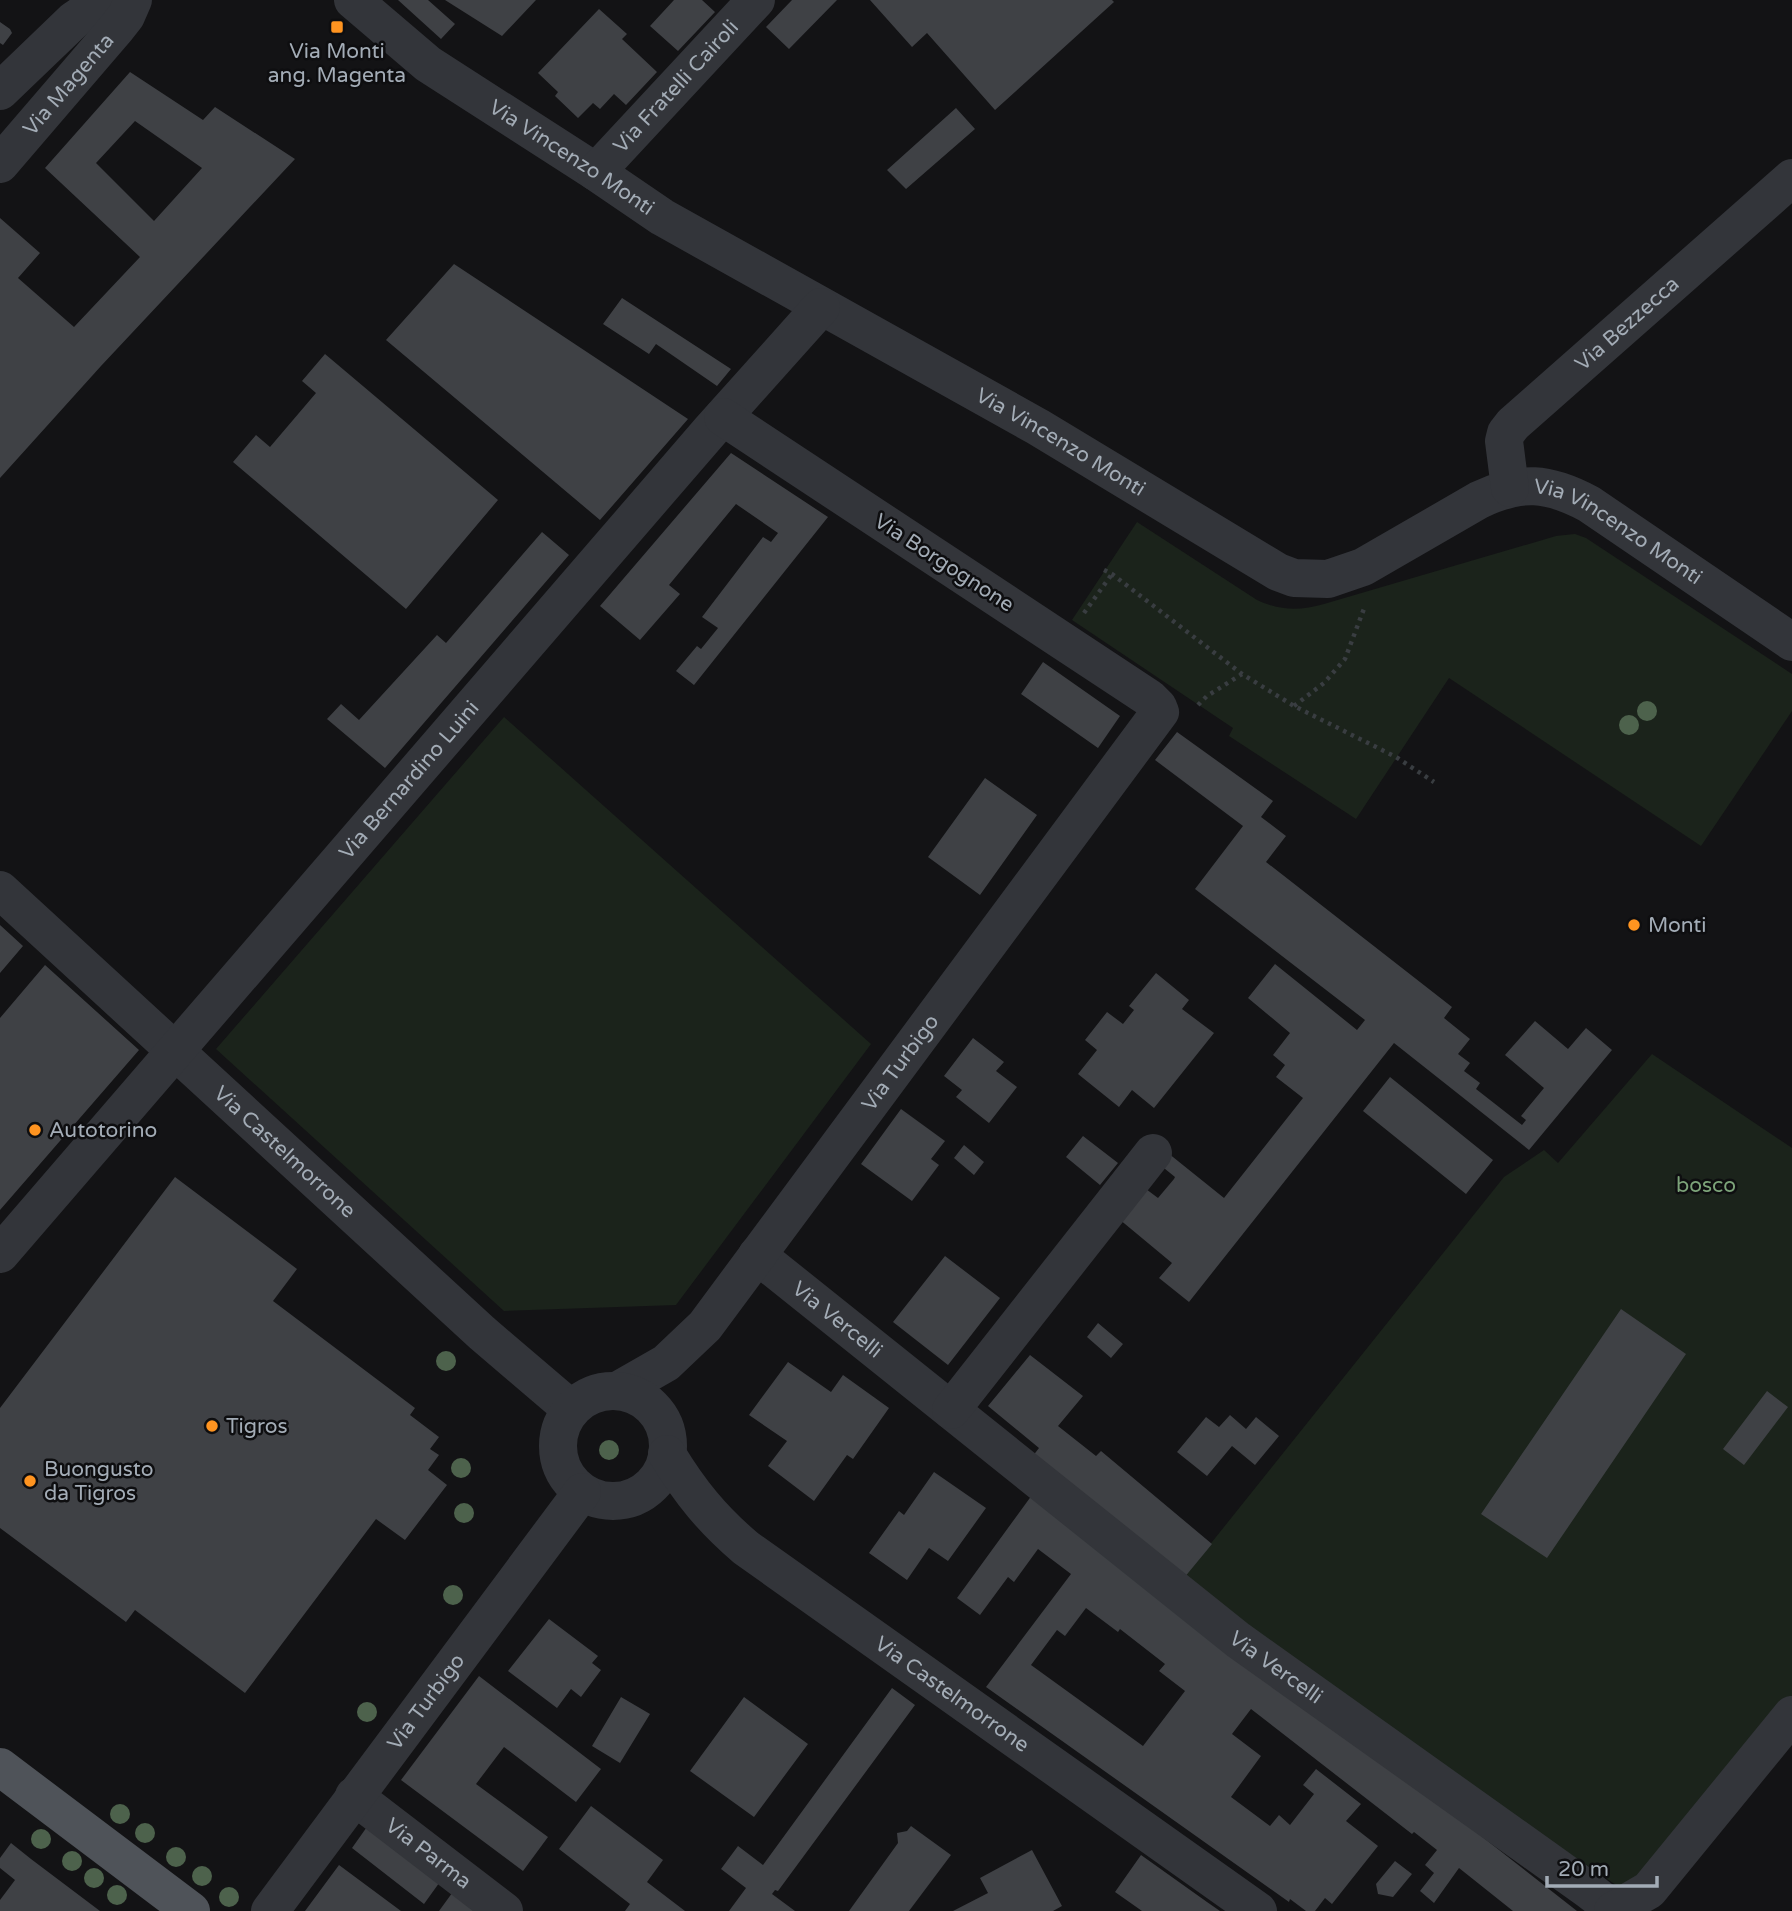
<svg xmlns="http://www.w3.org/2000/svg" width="1792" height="1911" viewBox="0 0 1792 1911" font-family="'Varela Round',sans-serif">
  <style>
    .green { fill: #1b231b }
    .building { fill: #3f4145; fill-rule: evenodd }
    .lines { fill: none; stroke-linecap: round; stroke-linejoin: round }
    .path { stroke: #393d41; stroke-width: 4.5; stroke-dasharray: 3.5 5; stroke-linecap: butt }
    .minor { stroke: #33353a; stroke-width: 38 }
    .major { stroke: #4f5359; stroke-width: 38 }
    .tree { fill: #4d624c }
    .poi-dot { fill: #ff9420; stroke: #0e0e10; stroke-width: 2.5 }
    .labels { text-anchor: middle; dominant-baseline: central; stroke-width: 5; stroke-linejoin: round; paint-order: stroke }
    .poi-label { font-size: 21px; fill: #a3acb6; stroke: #0e0e10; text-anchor: start }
    .street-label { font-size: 21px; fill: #a3acb6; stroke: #0e0e10 }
    .park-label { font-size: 21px; fill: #7ca379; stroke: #0e0e10 }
  </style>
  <rect width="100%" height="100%" fill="#131315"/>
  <path class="green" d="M1137 522 1257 600C1281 611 1300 611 1324 604L1556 536 1575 534 1586 538 1792 674V711L1701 846 1449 678 1356 819 1229 736 1233 728 1072 620Z
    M504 717 871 1044 676 1305 504 1311 216 1049Z
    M1652 1054 1792 1148V1698L1643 1879 1619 1887 1359 1712 1180 1582 1504 1177 1544 1150 1558 1163Z"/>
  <path class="building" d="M398 0H428L455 24 441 39Z
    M445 0H536L502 36Z
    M674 0H702L715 12 678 51 650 26Z
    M792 0H837L789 49 766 27Z
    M870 0H1112L1114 2 995 110 927 33 912 47Z
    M599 9 627 34 622 39 657 72 626 105 614 94 600 109 593 103 578 118 555 96 558 92 538 73Z
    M0 22 10 29 12 33 3 45 0 43Z
    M130 72 203 120 215 107 295 159 101 366 0 478V218L40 253 18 278 74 327 140 257 45 168ZM135 121 202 168 154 221 96 163Z
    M956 108 975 129 906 189 887 170Z
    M454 264 688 419 600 520 386 340Z
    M622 298 728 367 731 369 717 386 656 344 649 354 603 324Z
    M325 354 498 500 406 609 233 462 256 435 270 447 316 393 302 381Z
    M731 453 828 517 694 685 676 671 697 646 701 649 718 628 702 617 763 537 771 542 778 533 736 504 669 585 680 594 640 640 600 606Z
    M542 532 569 555 385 768 327 719 341 704 359 720 437 635 446 643Z
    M1043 662 1120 716 1098 748 1021 694Z
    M1177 732 1273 801 1261 817 1286 836 1266 862 1452 1007 1444 1018 1470 1039 1458 1054 1470 1063 1464 1071 1480 1083 1476 1089 1522 1125 1526 1120 1521 1116 1544 1088 1505 1055 1535 1021 1568 1049 1586 1028 1612 1050 1529 1150 1394 1043 1189 1302 1159 1278 1172 1263 1113 1214 1138 1183 1158 1198 1174 1179 1175 1177 1154 1160 1163 1149 1224 1198 1303 1098 1276 1077 1285 1065 1273 1055 1290 1033 1248 998 1275 964 1357 1030 1365 1020 1195 889 1243 826 1155 760Z
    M985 778 1037 815 980 895 928 857Z
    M0 925 23 946 0 973Z
    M45 965 139 1050 0 1210V1018Z
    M1156 973 1189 1000 1182 1009 1214 1033 1154 1108 1132 1090 1119 1107 1078 1074 1097 1050 1085 1040 1107 1012 1123 1024 1134 1010 1129 1006Z
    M973 1038 1004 1062 996 1071 1017 1087 989 1123 956 1097 962 1090 944 1076Z
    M1390 1077 1493 1160 1466 1194 1363 1111Z
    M901 1109 945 1141 931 1159 939 1165 912 1201 861 1164Z
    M1083 1136 1118 1163 1100 1185 1066 1157Z
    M964 1145 984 1162 974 1175 954 1158Z
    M175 1177 297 1269 273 1301 415 1408 410 1415 439 1437 430 1449 439 1455 428 1470 447 1485 405 1540 376 1519 245 1693 135 1610 126 1622 0 1528V1408Z
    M945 1256 1000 1298 948 1365 893 1322Z
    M1621 1309 1686 1354 1547 1558 1481 1514Z
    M1098 1323 1123 1344 1111 1358 1087 1337Z
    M1030 1355 1083 1396 1058 1426 1096 1456 1101 1451 1212 1544 1179 1584 1029 1461 1039 1448 988 1406Z
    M788 1362 831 1392 843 1375 889 1408 853 1459 847 1455 814 1501 768 1466 787 1441 749 1415Z
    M1767 1391 1788 1407 1744 1465 1723 1449Z
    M1230 1415 1246 1429 1256 1417 1279 1436 1255 1465 1232 1446 1207 1476 1177 1452 1206 1417 1219 1427Z
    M934 1472 986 1508 948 1561 929 1548 907 1580 869 1553 899 1511 904 1515Z
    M1032 1495 1393 1767 1577 1911H1513L1459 1868 1434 1903 1420 1891 1434 1873 1425 1865 1437 1850 1414 1832 1412 1834 1251 1709 1232 1734 1261 1756 1231 1797 1270 1826 1279 1815 1290 1825 1314 1794 1303 1785 1316 1769 1361 1804 1346 1821 1378 1846 1332 1904 1325 1898 1315 1911H1306L1290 1899 1289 1902 986 1687 1071 1574 1038 1549 1014 1582 1008 1577 980 1615 957 1598ZM1086 1608 1118 1632 1120 1629 1165 1664 1159 1671 1185 1691 1143 1746 1031 1665 1057 1630 1065 1636Z
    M549 1619 598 1656 592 1663 601 1670 581 1697 571 1689 557 1708 508 1671Z
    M479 1676 601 1769 576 1802 504 1747 476 1784 548 1837 523 1871 401 1780Z
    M892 1688 915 1705 778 1891 775 1890 772 1894 795 1911H729L746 1888 721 1869 738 1846 763 1865Z
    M621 1697 650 1714 620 1763 592 1746Z
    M744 1697 808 1744 754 1817 690 1771Z
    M591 1806 663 1860 647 1882 685 1911H625L630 1904 559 1849Z
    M369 1824 442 1879 424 1904 352 1848Z
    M911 1826 951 1855 909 1911H849L898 1843 897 1833 907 1831Z
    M11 1843 31 1859 100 1911H0V1900L15 1880 0 1868V1858Z
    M1032 1850 1062 1906 1053 1911H953L988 1893 980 1878Z
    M1141 1855 1207 1902 1220 1911H1142L1115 1892Z
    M1395 1861 1412 1874 1393 1897 1378 1894 1376 1884Z
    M339 1865 401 1911H305Z
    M455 1889 484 1911H439Z"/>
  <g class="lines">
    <path class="path" d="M1104 570 1112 574 1242 674 1294 706 1396 757 1434 782
      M1084 613 1112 574
      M1198 705 1207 696 1242 674
      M1294 706 1324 683 1345 659 1365 606"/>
    <g class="minor">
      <path id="s1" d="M353 0 428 64 596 172 662 217 1038 427 1278 572 1294 578 1328 579 1363 567 1479 500C1521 480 1548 482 1589 504L1792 642"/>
      <path d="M0 91 74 20 104 0"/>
      <path id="s2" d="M0 164 115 30 126 16 133 0"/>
      <path id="s3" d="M596 172 756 0"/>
      <path id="s4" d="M1510 488 1504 441 1506 433 1513 424 1792 178"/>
      <path id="s5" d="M0 890 482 1333 571 1409"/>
      <path id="s6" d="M0 1254 710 431 821 307"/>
      <path id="s7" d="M757 1255 1238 1640 1590 1891 1614 1910"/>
      <path id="s8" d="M617 1391 666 1363 705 1326 1160 712 1158 707 1149 698 723 417"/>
      <circle cx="613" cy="1446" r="55"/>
      <path d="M951 1410 1153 1153"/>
      <path id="s9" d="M667 1454C690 1492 712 1519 746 1548L1258 1911"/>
      <path id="s10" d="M354 1796 504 1911"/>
      <path id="s11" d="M270 1911 582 1492"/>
      <path d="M1613 1911 1649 1890 1792 1715"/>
    </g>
    <path class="major" d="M0 1767 191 1911"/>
  </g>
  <g class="tree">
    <circle cx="1647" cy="711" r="10"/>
    <circle cx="1629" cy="725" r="10"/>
    <circle cx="446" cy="1361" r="10"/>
    <circle cx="609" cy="1450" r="10"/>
    <circle cx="461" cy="1468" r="10"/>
    <circle cx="464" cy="1513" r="10"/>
    <circle cx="453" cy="1595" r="10"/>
    <circle cx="367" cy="1712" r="10"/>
    <circle cx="120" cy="1814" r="10"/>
    <circle cx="145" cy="1833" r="10"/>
    <circle cx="41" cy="1839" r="10"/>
    <circle cx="176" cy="1857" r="10"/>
    <circle cx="72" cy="1861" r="10"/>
    <circle cx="202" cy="1876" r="10"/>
    <circle cx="94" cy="1878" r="10"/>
    <circle cx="117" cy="1895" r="10"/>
    <circle cx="229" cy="1897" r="10"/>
  </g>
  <g class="poi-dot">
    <rect x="330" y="20" width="14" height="14" rx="3.5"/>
    <circle cx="1634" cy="925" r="7"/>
    <circle cx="35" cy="1130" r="7"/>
    <circle cx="212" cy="1426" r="7"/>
    <circle cx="30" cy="1481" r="7"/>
  </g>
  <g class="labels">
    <g class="poi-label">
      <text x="337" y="51" text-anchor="middle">Via Monti<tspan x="337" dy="24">ang. Magenta</tspan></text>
      <text x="1648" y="925">Monti</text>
      <text x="49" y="1130">Autotorino</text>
      <text x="226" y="1426">Tigros</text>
      <text x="44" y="1469">Buongusto<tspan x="44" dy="24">da Tigros</tspan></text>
    </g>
    <g class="street-label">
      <text stroke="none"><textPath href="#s2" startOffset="105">Via Magenta</textPath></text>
      <text stroke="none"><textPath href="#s3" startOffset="117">Via Fratelli Cairoli</textPath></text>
      <text stroke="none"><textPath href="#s1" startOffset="270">Via Vincenzo Monti</textPath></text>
      <text stroke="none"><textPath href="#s4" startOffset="219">Via Bezzecca</textPath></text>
      <text stroke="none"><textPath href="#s1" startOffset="836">Via Vincenzo Monti</textPath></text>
      <text stroke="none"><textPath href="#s1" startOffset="1465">Via Vincenzo Monti</textPath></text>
      <text transform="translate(944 563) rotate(33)">Via Borgognone</text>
      <text stroke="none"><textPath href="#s6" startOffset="626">Via Bernardino Luini</textPath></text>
      <text stroke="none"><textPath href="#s8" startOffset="438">Via Turbigo</textPath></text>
      <text stroke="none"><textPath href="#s5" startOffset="387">Via Castelmorrone</textPath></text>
      <text stroke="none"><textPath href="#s7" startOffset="103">Via Vercelli</textPath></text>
      <text stroke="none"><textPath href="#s7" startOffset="663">Via Vercelli</textPath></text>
      <text stroke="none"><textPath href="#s9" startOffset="376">Via Castelmorrone</textPath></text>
      <text stroke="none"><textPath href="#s11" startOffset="261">Via Turbigo</textPath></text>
      <text stroke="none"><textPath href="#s10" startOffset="94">Via Parma</textPath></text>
    </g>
    <g class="park-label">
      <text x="1706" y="1185">bosco</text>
    </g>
  </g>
  <path d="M1547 1876v10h110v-10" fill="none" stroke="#a3acb6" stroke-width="3.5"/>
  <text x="1558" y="1876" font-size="21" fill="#a3acb6" stroke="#0e0e10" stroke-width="5" paint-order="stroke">20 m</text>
</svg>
